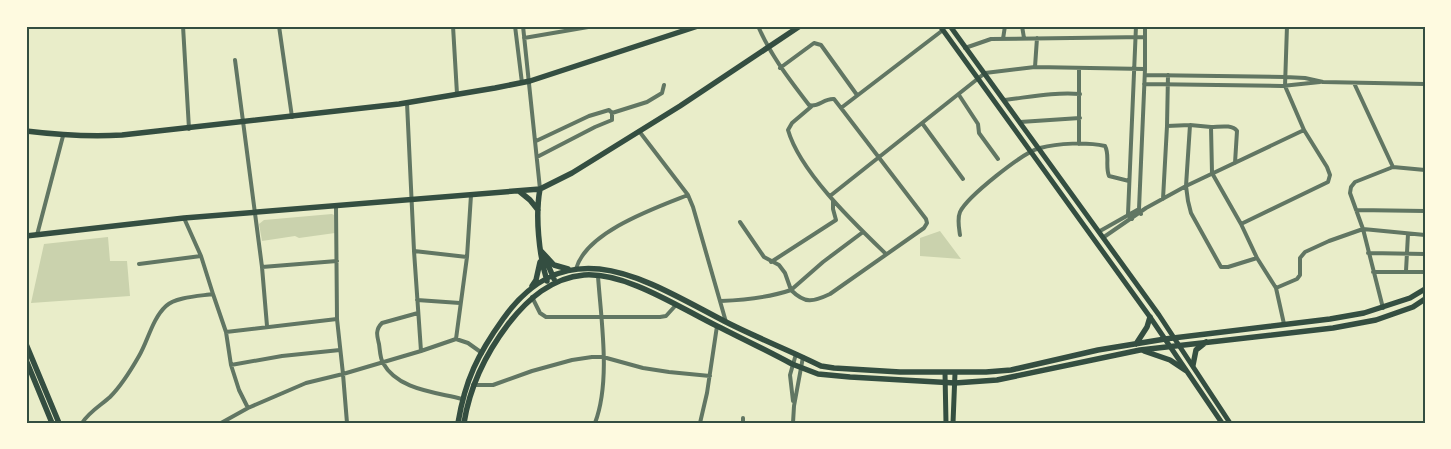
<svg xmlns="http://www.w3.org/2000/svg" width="1451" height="449" viewBox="0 0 1451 449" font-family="Montserrat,sans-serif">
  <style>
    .green { fill: #cad2ad }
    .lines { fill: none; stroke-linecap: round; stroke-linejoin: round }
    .minor { stroke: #617663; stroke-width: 4 }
    .secondary { stroke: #344e41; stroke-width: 5 }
    .primary { stroke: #344e41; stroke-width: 5.5 }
    .neatline { fill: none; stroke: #344e41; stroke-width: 2 }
  </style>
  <rect width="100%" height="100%" fill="#e9edc9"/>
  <path class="green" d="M332 214 334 215 335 233 299 238 295 236 262 241 259 224 264 220Z
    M940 231 961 259 920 256V238Z
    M108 237 110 261H127L130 296 31 303 44 244Z"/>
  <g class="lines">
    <path class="minor" d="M183 26 189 129
      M279 26 292 117
      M453 26 457 94
      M515 26 522 83
      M523 26 540 189
      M758 26C771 56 789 79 809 105 818 108 824 98 834 99L841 108
      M1022 26 1024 38
      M524 38 594 26
      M1003 39 1005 26
      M965 48 991 39 1145 37
      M235 60 262 267 267 326
      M1035 67 1037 38
      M780 68 814 43 821 45 857 95
      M1145 75 1285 77 1305 78 1323 82 1425 84
      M1354 83 1393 167
      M1144 84 1282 86 1320 82
      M959 95 978 124 979 133 998 159
      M1004 100C1030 97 1054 92 1080 94
      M812 106 792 123 788 130C800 172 855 224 886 254
      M1020 122 1080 118
      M922 123 963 179
      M1190 125 1186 186 1188 201 1191 213 1221 267H1228L1257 258
      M1167 126 1168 75
      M1211 127C1219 127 1232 124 1237 131L1235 163
      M639 131 688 195 693 207 726 322
      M536 141 589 116 609 110 612 113 647 102 662 93 664 85
      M1079 144V68
      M537 157 595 127 612 120V113
      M471 195 467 257 456 339 468 343 482 353
      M830 196 985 73 1035 67 1145 69
      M1163 199 1167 126 1190 125 1211 127 1212 173 1241 224 1257 258 1276 288 1284 324
      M1356 210 1425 211
      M1141 214 1139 209 1145 69V26
      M184 218 201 256 213 294
      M1132 219 1128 214 1136 26
      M1241 224 1328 182 1330 175 1327 167 1304 130 1285 86 1287 26
      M1100 231 1139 209
      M863 232 823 262 791 290C805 304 813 302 830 294L924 228 927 223 926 219 841 108 943 30
      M37 235 63 136
      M960 235C959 228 957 219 960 212 967 197 1023 152 1040 148 1058 143 1087 142 1105 146 1110 155 1105 166 1109 176L1129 181
      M1104 237 1146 208 1186 186 1304 130
      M414 251 467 257
      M1368 253 1425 254
      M771 262 836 220 833 209V200
      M139 264 201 256
      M262 267 337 261
      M576 269C586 232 655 208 688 195
      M1406 271 1408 234
      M1373 272H1425
      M1276 288 1297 279 1300 275V258L1305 252 1329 241 1363 229 1425 235
      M532 297 540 313 546 317H660L666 316 676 305
      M417 300 460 303
      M721 301C745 300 768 298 791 290L785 273 779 265 764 257 740 222
      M1383 308 1363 229 1350 193 1351 187 1355 182 1393 167 1425 170
      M418 313 382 323C375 330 377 336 379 344 380 350 380 358 383 363 398 390 435 392 462 399
      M226 332 337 319 336 206
      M421 351 456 339
      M231 365 282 356 340 350
      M473 385H493L532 371 572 360 592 357H603L643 368 669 372 710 376
      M793 401 790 375 796 354
      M82 423C90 411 100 406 110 397 121 386 131 370 139 356 148 341 152 319 166 306 175 297 200 296 213 294L226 332 231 365 239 390 248 408
      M221 423 248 408 306 383 343 374 337 319
      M347 423 343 374 421 351 414 251 407 103
      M595 423C611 381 601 320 598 276
      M700 423 707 393 717 326
      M743 423V418
      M793 423 794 406 803 357"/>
    <path class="secondary" d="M940 26 1150 317 1222 423
      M950 26 1159 315 1230 423
      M945 373 946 423
      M953 423 955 373"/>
    <path class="primary" d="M26 131C59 135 89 137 122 135L399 104 495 88 530 81 698 26
      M540 189C535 216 539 255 547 281
      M519 191 530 200 538 210
      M26 236 184 218 540 189 572 173 680 106 800 26
      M542 252 554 265 568 269
      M546 260 554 279
      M532 286 536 280 540 262
      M26 344 59 423
      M1136 344 1147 327 1150 317
      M1144 351 1170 360 1185 370
      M26 360 52 423
      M1193 365 1196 350 1206 342
      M458 423C465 380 478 354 503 319 568 227 647 281 724 321 755 337 789 350 821 366L834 368 900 372H986L1011 370 1098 350 1165 339 1330 319 1364 313 1410 298 1425 289
      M464 423C470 385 486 353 509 323 528 299 551 278 584 275 626 272 680 308 717 326 743 339 768 351 792 364L818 374 850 377 955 383 997 380 1140 350 1333 328 1376 320 1413 307 1425 299"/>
  </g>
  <rect width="1451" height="449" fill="none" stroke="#fefae0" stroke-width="55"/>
  <rect x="28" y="28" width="1396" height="394" class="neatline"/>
</svg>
